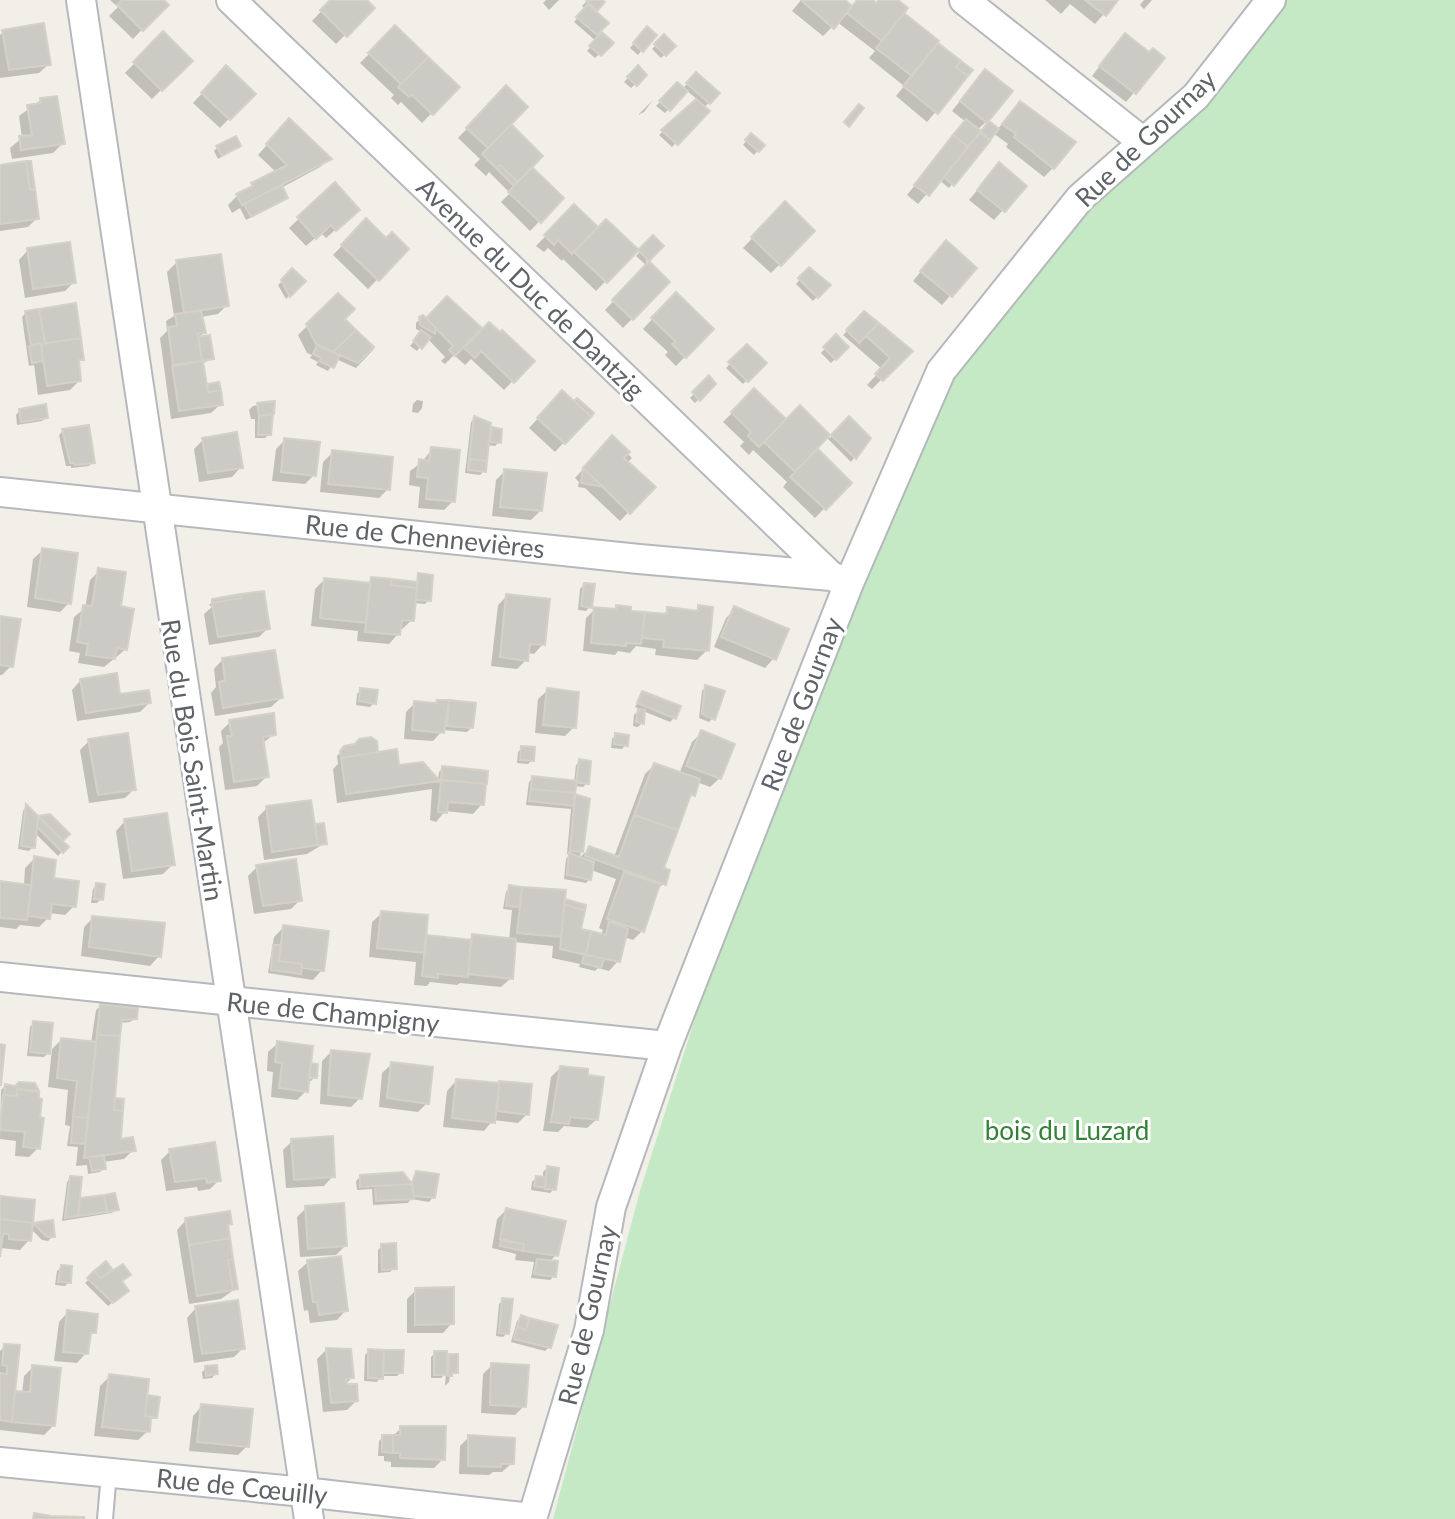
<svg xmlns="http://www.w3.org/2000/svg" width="1455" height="1519" viewBox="0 0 1455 1519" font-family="Lato,sans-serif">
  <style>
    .green { fill: #c5e8c5 }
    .shadow { fill: #0003 }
    .building { fill: #cccac5; stroke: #d6d1c6; stroke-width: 2 }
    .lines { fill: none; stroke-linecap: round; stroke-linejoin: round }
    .lane-casing { stroke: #b5b8bc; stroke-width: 18 }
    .street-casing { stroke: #b5b8bc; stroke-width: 32 }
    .lane { stroke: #fff; stroke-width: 14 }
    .street { stroke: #fff; stroke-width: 28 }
    .labels { text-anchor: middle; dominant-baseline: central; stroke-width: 6; stroke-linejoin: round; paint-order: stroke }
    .street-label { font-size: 26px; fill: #5f6368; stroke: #fff }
    .park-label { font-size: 26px; fill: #348238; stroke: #fff }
  </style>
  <rect width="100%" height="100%" fill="#f1efe8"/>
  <path class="green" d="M1282 0H1455V1519H553L640 1191 715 956 871 565 954 370 1097 193 1199 114Z"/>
  <path class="shadow" d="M110 0H161L166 5 133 39 109 16 118 7Z
    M332 0H364L372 8 336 44 312 21Z
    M546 0H559L549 10 543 3Z
    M588 0 602 2 594 11 598 31 611 43 595 58 587 51 596 41 574 22 585 9 582 6Z
    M801 0H842L851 8 858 0H870L876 5 880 0H895L901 14 970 71 927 122 896 96 904 86 869 58 875 51 837 22 823 36 792 11Z
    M1045 0H1116L1095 24 1070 4 1061 14Z
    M1144 0H1152L1144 9 1140 5Z
    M395 28 457 87 422 123 401 102 398 105 391 98 394 95 360 63Z
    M3 32 49 64 39 73 0 78V35Z
    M643 33 654 35 638 55 630 48Z
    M163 34 190 61 152 99 125 73Z
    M664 37 673 46 661 58 652 49Z
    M1116 45 1162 59 1126 102 1092 76Z
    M638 68 645 75 631 88 624 82Z
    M696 75 717 93 704 108 707 111 672 147 659 135 698 100 686 90 665 113 656 106 677 85 682 89Z
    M217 77 253 94 220 128 193 103Z
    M976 81 986 122 977 130 981 133 989 124 997 130 1011 113 1053 168 1044 177 1006 147 1008 144 993 133 949 188 939 180 918 204 907 195 966 122 952 111Z
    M506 88 508 124 529 167 562 198 530 231 501 202 510 193 489 172 486 176 474 165 480 159 458 138Z
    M41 100 62 144 53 153 12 159 10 148 22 138 19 116Z
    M653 100 644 112 638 115Z
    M280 130 329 159 320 167 281 188V201L246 220 240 208 232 213 228 205 237 196 252 185 276 172 258 155Z
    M751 135 762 146 754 155 743 145Z
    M239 146 218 159 214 151 218 147Z
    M0 167 37 218 28 227 0 231Z
    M991 174 1024 186 994 220 969 200Z
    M335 185 348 219 326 238 321 233 306 246 289 228Z
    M785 204 813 231 771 273 743 248Z
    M574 207 598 229 636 250 596 291 563 259 562 261 548 248 544 252 536 246Z
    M366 221 386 241 407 249 368 289 333 255Z
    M653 238 661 246 646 261 668 282 623 328 605 310 647 266 636 256Z
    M28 250 74 282 65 291 25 298 19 260Z
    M937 252 974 268 942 305 913 281Z
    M177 262 227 305 218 314 201 317 204 332 198 339 212 359 201 364 205 389 208 386 221 404 211 413 171 419 160 338 167 331 166 321 174 316 167 272Z
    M809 269 828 285 813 301 796 284Z
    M292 271 303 281 286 299 278 285Z
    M676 294 712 329 676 366 665 355 668 352 643 329Z
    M338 296 342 319 374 349 356 368 336 359 328 371 316 365 318 362 310 358 312 355 307 353 298 335Z
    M447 298 482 331 532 361 504 390 471 359 465 365 454 355 445 364 441 361 445 357 427 338 417 351 410 346 422 332 416 329V323L420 319 426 320Z
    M74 305 82 359 77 364 79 381 70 390 38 395 34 365 29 366 22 317 26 313Z
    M864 314 910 351 872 389 867 385 882 369 843 335Z
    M836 337 847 347 831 363 821 353Z
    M747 347 764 363 743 384 726 368Z
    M709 378 714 384 695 403 690 398Z
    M754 391 786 422 800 408 830 438 849 419 868 439 851 462 826 437 815 449 849 483 815 518 783 487 787 482 753 450 749 455 740 446 744 442 723 422Z
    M417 400 423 401 422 408 418 413 412 412 413 404Z
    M577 401 591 413 555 452 529 428 553 402 574 404Z
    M273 403 269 434 265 438H255V419H251L249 410 253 406Z
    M20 410 46 417 42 421 17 425 16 415Z
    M475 418 488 429 500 430 499 442 495 446 486 445 484 471 480 475 465 473 471 422Z
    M63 431 93 462 89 466 71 468V466H66L59 435Z
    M612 438 632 458 627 463 653 487 620 521 585 488 578 487 579 482 575 478Z
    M203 440 241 467 232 477 199 482 194 449Z
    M285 440 314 475 305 484 272 481 276 449Z
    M432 449 453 501 444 510 418 508 420 487 409 485 410 471 422 462Z
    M333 452 388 489 379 498 320 492 323 462Z
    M505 471 541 510 531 520 492 516 496 480Z
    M43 550 69 603 60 612 27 607 33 559Z
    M99 571 119 608 126 649 104 667 78 663 80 653 69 651 74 617 85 608 90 580Z
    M419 575 429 600 425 604 414 603 412 620 402 629H399L398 634 389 644 357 641 358 631 311 626 315 589 324 580 366 585 372 579 415 584Z
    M584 585 590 607 586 611 578 610 580 589Z
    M507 596 543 644 534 654 527 653 526 660 517 669 491 666 498 605Z
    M213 601 268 628 259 637 209 645 204 614 212 607 209 605Z
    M617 607 629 612 662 616 668 609 694 612 699 607 707 650 697 660 655 655 656 649 636 646 630 653 618 651 615 655 583 651 586 618 595 609 613 611Z
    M735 609 774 658 765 668 714 647 726 618Z
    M0 618 11 666 2 675H0Z
    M223 659 281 698 271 707 215 716 211 693 216 687 214 669Z
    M81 680 119 696 149 703 140 712 77 721 72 690Z
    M706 687 713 718 709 722 699 718 702 691Z
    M361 690 374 703 370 707 356 705 357 694Z
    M548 690 574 727 565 736 535 733 538 699Z
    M643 693 674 718 670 722 643 711 642 723 638 727 633 726 634 715 640 709 635 707Z
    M449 702 471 728 467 732 443 730 433 741 404 739 406 712 415 703Z
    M230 722 274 734 262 744 267 776 257 786 225 790 219 747 223 743 221 731Z
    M701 733 720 778 710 787 697 782 693 795 686 802 661 869 664 883 656 891 642 931 633 940 624 937 618 961 609 971 598 968 595 971 579 967 580 964 552 958 553 946 514 942 511 978 501 987 460 983 457 985 430 982 427 986 414 985 416 962 369 957 372 922 382 913 424 937 467 942 473 936 509 940 512 910 503 909 506 892 510 887 562 904 579 930 600 936 603 930 599 928 616 879 591 870 590 879 586 883 564 879 566 859 570 854H567L571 809 526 805 529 782 533 778 574 782 576 765 580 761 587 783 583 787 574 786 573 795 588 800 580 857 590 848 614 857 645 774 654 765 679 774 692 742Z
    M616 735 626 745 622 749 611 748 612 739Z
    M89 741 134 789 125 798 89 803 80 750Z
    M344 748 376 751 372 755 398 768 438 779 439 772 443 768 485 784 482 804 473 814 445 811 436 822 430 820 432 789 337 803 333 769 338 764 337 756Z
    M522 748 532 760 528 764 517 763 518 752Z
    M26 807 38 818 50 816 60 841 66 847 58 856 34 832 33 847 29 851 18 849 23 811Z
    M267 808 313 827 322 825 325 843 307 854 264 860 258 817Z
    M125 821 173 864 163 874 123 879 116 831Z
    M35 858 74 906 65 915 49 913 48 918 39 927 20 925 16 929 0 927V883L24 886 25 868Z
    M257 867 300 900 291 909 254 914 248 876Z
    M97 885 101 899 97 903H91L93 889Z
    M93 918 159 956 150 966 81 956 84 927Z
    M283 928 322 970 313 980 268 973 274 937Z
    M101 1006 135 1018 130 1022 120 1023 111 1120H115L119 1142 133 1150 124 1159 103 1162 104 1168 100 1172 88 1174 87 1165 76 1166 78 1147 67 1146 70 1126 65 1125 68 1090 48 1087 52 1049 61 1040 91 1043 96 1010Z
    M34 1023 48 1053 44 1057 27 1056 30 1027Z
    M278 1043 309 1065 315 1077 311 1081H307L306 1091 297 1100 271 1097 273 1072 267 1071 268 1052Z
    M331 1052 367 1056 364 1087 360 1098 351 1107 320 1104 322 1061Z
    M392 1064 427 1103 418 1112 379 1107 382 1073Z
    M560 1068 597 1119 587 1128 564 1126 558 1132 543 1131 551 1077Z
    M456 1081 498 1085 527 1114 518 1123 493 1120 484 1131 443 1127 447 1091Z
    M34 1085 36 1091 34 1093 38 1148 29 1157 15 1156 16 1141 0 1139 1 1090 5 1086 15 1088Z
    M292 1141 333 1176 324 1186 286 1188 283 1150Z
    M170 1151 219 1180 210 1189 198 1191 197 1187 166 1191 161 1160Z
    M547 1168 554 1189 550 1193 531 1190 532 1182 536 1178 543 1179V1172Z
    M417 1173 433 1197 429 1202 411 1199 408 1203 373 1205 372 1189 357 1190 356 1181 360 1177 410 1184Z
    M71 1178 78 1200 114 1196 116 1209 112 1213 62 1221 67 1182Z
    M0 1198 31 1225 51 1222 52 1237 48 1241 42 1240 30 1228 29 1240 20 1250 0 1248Z
    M306 1208 345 1246 336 1255 300 1257 297 1217Z
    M506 1210 556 1255 549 1262 554 1276 550 1280 531 1278 534 1262 515 1260 516 1254 492 1248 497 1219Z
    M186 1220 230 1223 226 1228 235 1289 221 1299 189 1304 177 1230Z
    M382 1246 394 1268 390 1272 378 1273V1250Z
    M308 1262 346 1310 337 1320 310 1323 308 1310 304 1311 298 1271Z
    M106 1264 120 1282 122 1295 108 1306 85 1283Z
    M62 1267 69 1282 65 1286 55 1285 57 1271Z
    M416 1290 452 1323 443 1333H407V1299Z
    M503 1300 507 1333 503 1337 496 1336 499 1304Z
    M196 1308 243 1348 234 1357 194 1363 187 1318Z
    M68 1312 94 1332 88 1338 86 1353 77 1363 54 1361 59 1322Z
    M521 1317 549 1347 545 1351 511 1342 517 1321Z
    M5 1346 13 1393 22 1394 24 1376 33 1367 53 1426 44 1435 0 1430V1351Z
    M326 1350 352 1378 343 1386 356 1401 347 1410 323 1412 317 1359Z
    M369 1351 401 1372 397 1376H381L377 1382 364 1381 365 1355Z
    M435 1353 445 1361 450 1356 456 1372 450 1376 449 1382 445 1386 446 1373 441 1378H431V1357Z
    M492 1365 524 1406 515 1415 481 1413 483 1374Z
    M206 1368 216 1373 212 1378 203 1379 202 1372Z
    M110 1376 145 1397 156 1417 149 1420 148 1431 138 1440 94 1436 100 1386Z
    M202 1406 247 1446 238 1455 189 1451 193 1416Z
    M401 1428 443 1459 434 1468 391 1467V1462L384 1461V1456H378L379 1441 383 1437H392Z
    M469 1437 512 1463 502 1472H493L489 1475 459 1474 460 1446Z"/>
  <path class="building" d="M122 0H164L169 5 143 31 117 5Z
    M330 0H367L375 8 347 37 320 10Z
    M586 0H602L605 2 597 11Z
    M801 0H845L852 6 834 29Z
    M857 0H873L876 3 879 0H898L908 8 882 41 847 13Z
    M1085 0H1118L1106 16Z
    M588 4 609 23 597 35 576 17Z
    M904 13 939 41 912 76 876 48Z
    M44 23 51 65 9 70 2 30Z
    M395 25 428 57 401 84 368 53Z
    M647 26 657 35 643 52 633 43Z
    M163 31 193 61 162 91 133 62Z
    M602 32 614 43 601 56 589 46Z
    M1125 33 1149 52 1153 48 1165 58 1136 94 1099 66Z
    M664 34 676 46 666 56 654 44Z
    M938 43 961 61 956 67 968 76 938 114 903 86Z
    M428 57 460 87 433 115 412 95 409 97 398 87Z
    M961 61 973 70 968 76 956 67Z
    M226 65 256 94 230 120 201 93Z
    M638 65 647 75 637 86 627 77Z
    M985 69 1013 91 987 123 960 101Z
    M696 72 720 93 710 104 686 83Z
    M677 82 688 91 670 111 659 101Z
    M506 85 528 107 488 148 466 128Z
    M57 96 65 144 21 150 19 136 32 135 27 105 41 103 40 98Z
    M696 99 710 111 678 145 661 130Z
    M1020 101 1076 142 1054 169 1014 137 1016 134 1002 124Z
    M859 104 864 108 849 127 844 122Z
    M289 118 332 159 242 205 236 194 253 186 251 183 287 165 266 144Z
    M966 119 981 131 968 147 953 135Z
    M989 121 999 129 990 140 980 132Z
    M511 124 543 156 518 182 500 165 496 168 482 154Z
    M980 132 990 141 954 186 944 177Z
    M751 133 765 145 759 152 745 140Z
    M953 135 968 147 929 196 914 185Z
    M236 136 241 146 222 156 216 146Z
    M26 161H31L35 189 30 190Z
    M26 161 30 190 35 189 39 219 0 224V165Z
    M999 162 1027 186 1005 212 977 190Z
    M500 165 518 182 514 186 496 168Z
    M532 167 564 198 541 223 508 192Z
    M335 182 360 210 336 231 331 225 316 239 297 217Z
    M282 185 288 198 251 217 244 204Z
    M785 201 815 231 781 266 751 237Z
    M574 204 598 227 572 254 558 240 554 245 544 235Z
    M366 218 386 238 392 232 409 249 379 281 341 245Z
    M606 219 639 250 607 283 574 252Z
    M653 235 664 246 649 261 638 250Z
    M946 240 977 268 952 297 920 271Z
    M70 242 76 283 33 289 27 248Z
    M221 254 229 306 184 313 176 260Z
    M649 261 670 282 633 320 612 300Z
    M809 267 831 285 818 298 798 278Z
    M292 268 306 281 290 297 281 280Z
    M676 292 714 329 686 358 672 344 676 342 651 318Z
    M338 293 355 309 345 319 356 330 333 352 316 344 306 324Z
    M447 296 482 328 455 356 449 350 453 346 426 318Z
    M76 303 81 338 45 343 39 309Z
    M39 309 45 343 31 345 25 311Z
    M201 310 206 333 198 334 202 361 173 365 168 327 177 326 175 314Z
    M864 311 879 323 859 343 846 330Z
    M423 315 436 328 435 334 420 325 419 317Z
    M489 322 500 332 502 330 535 361 514 383 481 351 475 358 464 348Z
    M879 323 913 351 883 381 875 374 890 358 866 336Z
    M356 330 374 347 358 363 333 352Z
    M421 330 431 337 422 349 413 341Z
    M836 334 849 347 836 360 823 347Z
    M210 335 214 359 202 361 198 337Z
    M81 338 84 360H79L81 381 47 386 41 344Z
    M41 344 43 361 32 363 29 346Z
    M747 344 767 363 748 382 728 362Z
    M317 345 340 355 334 368 319 361 321 358 313 354Z
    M203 361 208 392 221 390 223 405 179 411 172 366Z
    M709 375 716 384 700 401 692 392Z
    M219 382 221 390 208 392 207 384Z
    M754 388 786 419 759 447 748 436 751 432 731 412Z
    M562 390 591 417 565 444 537 418Z
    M577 398 594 413 591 417 574 401Z
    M275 401 274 414 259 416 257 403Z
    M46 404 48 418 21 422 19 409Z
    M800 405 830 435 795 472 764 442Z
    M273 414 271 435H258L259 416Z
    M474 416 491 423 487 461 469 459Z
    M849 416 871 438 856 459 831 435Z
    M89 425 95 463 75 465 74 463H70L62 429Z
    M492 427 502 429 501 443 490 442Z
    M237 432 243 468 208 473 202 438Z
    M612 435 630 452 624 458 656 487 630 514 583 468Z
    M284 438 320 442 316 476 281 472Z
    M431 447 460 450 455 502 426 499 428 478 417 477 419 459 429 461Z
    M818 449 852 483 826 510 790 477Z
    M332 450 393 457 390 490 328 484Z
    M469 459 487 461 486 472 468 470Z
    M583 468 603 487 581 483Z
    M504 469 547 473 542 511 500 507Z
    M42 548 78 553 71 604 35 598Z
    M98 568 126 572 121 606 134 609 127 650 117 648 115 659 86 655 88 644 77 642 83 605 92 606Z
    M418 573 433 575 431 601 416 600Z
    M371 577 392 579 391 585 417 588 414 621 402 620 400 635 365 632Z
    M324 578 370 583 366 623 320 618Z
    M392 579 418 582 417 588 391 585Z
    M584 583 595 584 592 608 581 606Z
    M264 591 270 629 218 637 212 603 242 598 241 594Z
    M241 594 242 598 212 603V599Z
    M506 594 550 599 545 645 530 644 528 661 500 657Z
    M616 605 631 607V611L645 612 641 644 626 643V646L591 643 594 607 616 609Z
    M698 605 713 607 709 651 663 647 664 640 642 638 645 612 667 614V607L698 611Z
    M734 606 789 629 776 660 721 637Z
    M0 616 21 619 13 667 0 665Z
    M275 650 283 698 223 708 219 682 225 680 222 658Z
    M117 673 120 694 149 690 151 703 86 713 80 679Z
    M705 685 725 691 715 720 702 714Z
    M360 688 378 690 376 704 359 701Z
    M547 688 579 692 576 728 543 725Z
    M642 691 681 706 676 719 637 703Z
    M437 700H449L444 733 412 730 414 701 436 703Z
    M449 700 476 703 473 728 447 726Z
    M638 709 645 710 644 724 636 722Z
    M274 713 276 735 263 737 269 777 234 782 227 736H232L229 720Z
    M701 730 735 744 721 779 686 766Z
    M128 733 136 790 98 795 88 739Z
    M615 733 629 735 628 746 614 744Z
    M371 737 377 741 378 752 341 758 340 751 344 746 355 744 359 739Z
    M521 746 535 747 534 761 520 760Z
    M397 749 399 765 423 762 440 781 346 794 341 758Z
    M579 759 591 761 589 784 576 782Z
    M654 763 700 779 695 796 691 794 678 830 634 815Z
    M442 766 488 771 487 784 441 780Z
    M532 776 577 781 575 793 531 789Z
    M441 780 486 784 484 805 448 802 447 813 438 812Z
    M531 789 575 793 574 806 529 801Z
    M575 794 590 799 583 852 570 851Z
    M311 800 318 845 272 852 266 806Z
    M26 804 38 816 35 848 21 846Z
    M167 813 175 865 132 871 124 819Z
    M50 814 70 834 63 841 38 816Z
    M634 815 678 830 664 868 670 870 666 885 585 856 589 846 619 857Z
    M38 816 69 847 63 853 37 827Z
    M324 823 327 844 318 845 315 824Z
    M569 853 594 862 591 880 567 875Z
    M34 856 56 860 54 878 79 881 76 907 52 904 50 919 28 916Z
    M296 859 302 901 263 906 256 865Z
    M624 872 660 884 644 932 607 919Z
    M0 881 31 885 27 920 0 918Z
    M96 883 105 884 103 900 94 899Z
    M509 885 522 887 520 907 506 906Z
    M522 887 566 890 561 937 517 933Z
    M565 899 586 905 585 911 564 904Z
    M564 904 585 911 581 929 591 931 586 955 560 949Z
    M381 911 428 915 425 953 377 948Z
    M92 916 165 923 161 957 89 947Z
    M609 921 628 929 620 962 586 955 591 931 606 935Z
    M283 925 329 931 324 971 302 968V964L279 961Z
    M472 934 516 939 513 979 468 974Z
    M426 935 471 940 468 977 438 974V978L422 976Z
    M273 945H281L279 961 302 964 301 974 271 970Z
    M584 954 604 959 601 968 582 963Z
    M100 1004 138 1008 137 1019 122 1020 120 1036 97 1035Z
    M33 1021 53 1023 50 1054 30 1052Z
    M97 1035 120 1036 114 1110 123 1111 121 1139 133 1137 136 1151 84 1158Z
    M61 1038 96 1042 88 1118 73 1117 77 1081 57 1078Z
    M277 1041 313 1046 308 1092 279 1088 282 1063 275 1062Z
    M0 1044 5 1045 1 1085H0Z
    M331 1050 370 1054 362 1099 328 1095Z
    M391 1062 433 1067 429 1104 387 1098Z
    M311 1063 318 1064 317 1078 309 1077Z
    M560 1066 588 1069V1075L604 1077 598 1120 570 1117 569 1124 551 1122Z
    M456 1079 499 1083 495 1123 452 1118Z
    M499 1081 532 1084 529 1115 497 1111Z
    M19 1082 35 1083 39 1091 17 1089V1096L4 1095 5 1084 15 1086Z
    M17 1089 39 1092V1098L42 1099 40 1117 44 1118 40 1149 23 1147 25 1132 0 1130 3 1095 17 1096Z
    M115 1098 124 1099 123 1111 114 1110Z
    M73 1117 88 1118 85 1144 71 1143Z
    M333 1136 335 1177 294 1180 291 1139Z
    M215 1142 221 1181 207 1183 206 1178 175 1182 169 1149Z
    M104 1155 106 1169 92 1171 89 1157Z
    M547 1166 559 1168 556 1190 545 1189Z
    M416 1171 439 1174 435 1198 414 1196 412 1184Z
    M403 1172 412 1184 360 1187V1175Z
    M70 1176 82 1177 78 1216 65 1218Z
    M536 1176 546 1177 545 1188 534 1186Z
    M412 1184 414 1199 376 1201 375 1186Z
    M115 1193 119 1210 107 1212 104 1195Z
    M104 1195 107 1212 78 1216 80 1198Z
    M0 1196 35 1200 33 1223 0 1219Z
    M344 1203 347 1246 308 1249 305 1206Z
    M506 1208 566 1221 558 1256 523 1251 524 1244 500 1239Z
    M230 1211 232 1224 228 1225 230 1238 189 1245 185 1218Z
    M0 1219 33 1223 31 1241 9 1239V1234H3L0 1257Z
    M53 1220 55 1237H47L33 1223Z
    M230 1238 233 1259 228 1260 233 1290 197 1296 189 1245Z
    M501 1240 524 1244 523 1251 500 1246Z
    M396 1243 397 1269 382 1270 381 1244Z
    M341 1256 348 1311 319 1315 317 1302H313L307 1260Z
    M233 1259 238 1289 233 1290 228 1260Z
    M537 1259 558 1261 556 1277 534 1274Z
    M106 1261 112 1269 101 1278 94 1271Z
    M123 1264 131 1275 122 1281 129 1291 113 1303 87 1278 94 1271 101 1278Z
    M61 1265 72 1266 71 1283 58 1282Z
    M454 1287V1324L415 1325V1288Z
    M502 1298 513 1299 509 1334 499 1333Z
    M238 1300 245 1349 202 1354 195 1306Z
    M67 1310 98 1314 96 1333H91L88 1354 63 1352Z
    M521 1315 529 1318 526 1330 517 1327Z
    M529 1318 558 1325 551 1348 514 1339 517 1327 526 1330Z
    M4 1344 20 1345 12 1422 0 1420V1373L7 1374V1366L2 1365Z
    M326 1348 351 1349 354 1378 346 1379 347 1384H357L358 1401 331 1403Z
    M368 1349 384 1350 383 1379 368 1378Z
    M384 1350H404L403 1373H383Z
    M434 1351H447V1375H434Z
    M449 1354H458V1373H452V1376H448Z
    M491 1363 529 1365 526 1407 490 1405Z
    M32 1365 61 1368 55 1426 12 1422 15 1391 30 1392Z
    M217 1365 218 1374 206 1376 205 1366Z
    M109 1374 149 1379 145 1416 151 1417 150 1432 102 1427Z
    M147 1395 160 1397 157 1418 145 1416Z
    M201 1404 253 1409 249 1447 197 1442Z
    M400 1426H446L445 1460 400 1458V1453H393V1435H400Z
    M382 1435H393V1453L382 1452Z
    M468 1435 515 1438 514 1464H501V1467L468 1466Z
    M34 1513 51 1516 84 1517V1519H33Z"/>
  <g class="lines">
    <defs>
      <path id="lane" d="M105 1519 109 1473"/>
      <path id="street" d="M81 0 309 1519
        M231 0 831 576
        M964 0 1142 141
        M0 492 639 559 831 576 849 583
        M0 977 667 1046
        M0 1462 304 1492 532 1518
        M532 1519 589 1330 611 1207 667 1046 849 583 941 371 1080 198 1196 96 1271 0"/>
    </defs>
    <use href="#lane" class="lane-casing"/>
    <use href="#street" class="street-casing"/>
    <use href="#lane" class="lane"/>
    <use href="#street" class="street"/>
  </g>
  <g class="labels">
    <g class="street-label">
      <text transform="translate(1145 138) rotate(-44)">Rue de Gournay</text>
      <text transform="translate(531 288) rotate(44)">Avenue du Duc de Dantzig</text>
      <text transform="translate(425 536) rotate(6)">Rue de Chennevières</text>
      <text transform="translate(801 704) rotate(-69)">Rue de Gournay</text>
      <text transform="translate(193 760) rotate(81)">Rue du Bois Saint-Martin</text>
      <text transform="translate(333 1012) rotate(6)">Rue de Champigny</text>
      <text transform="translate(587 1315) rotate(-77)">Rue de Gournay</text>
      <text transform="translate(242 1486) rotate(6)">Rue de Cœuilly</text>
    </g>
    <g class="park-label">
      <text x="1067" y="1130">bois du Luzard</text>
    </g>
  </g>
</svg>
